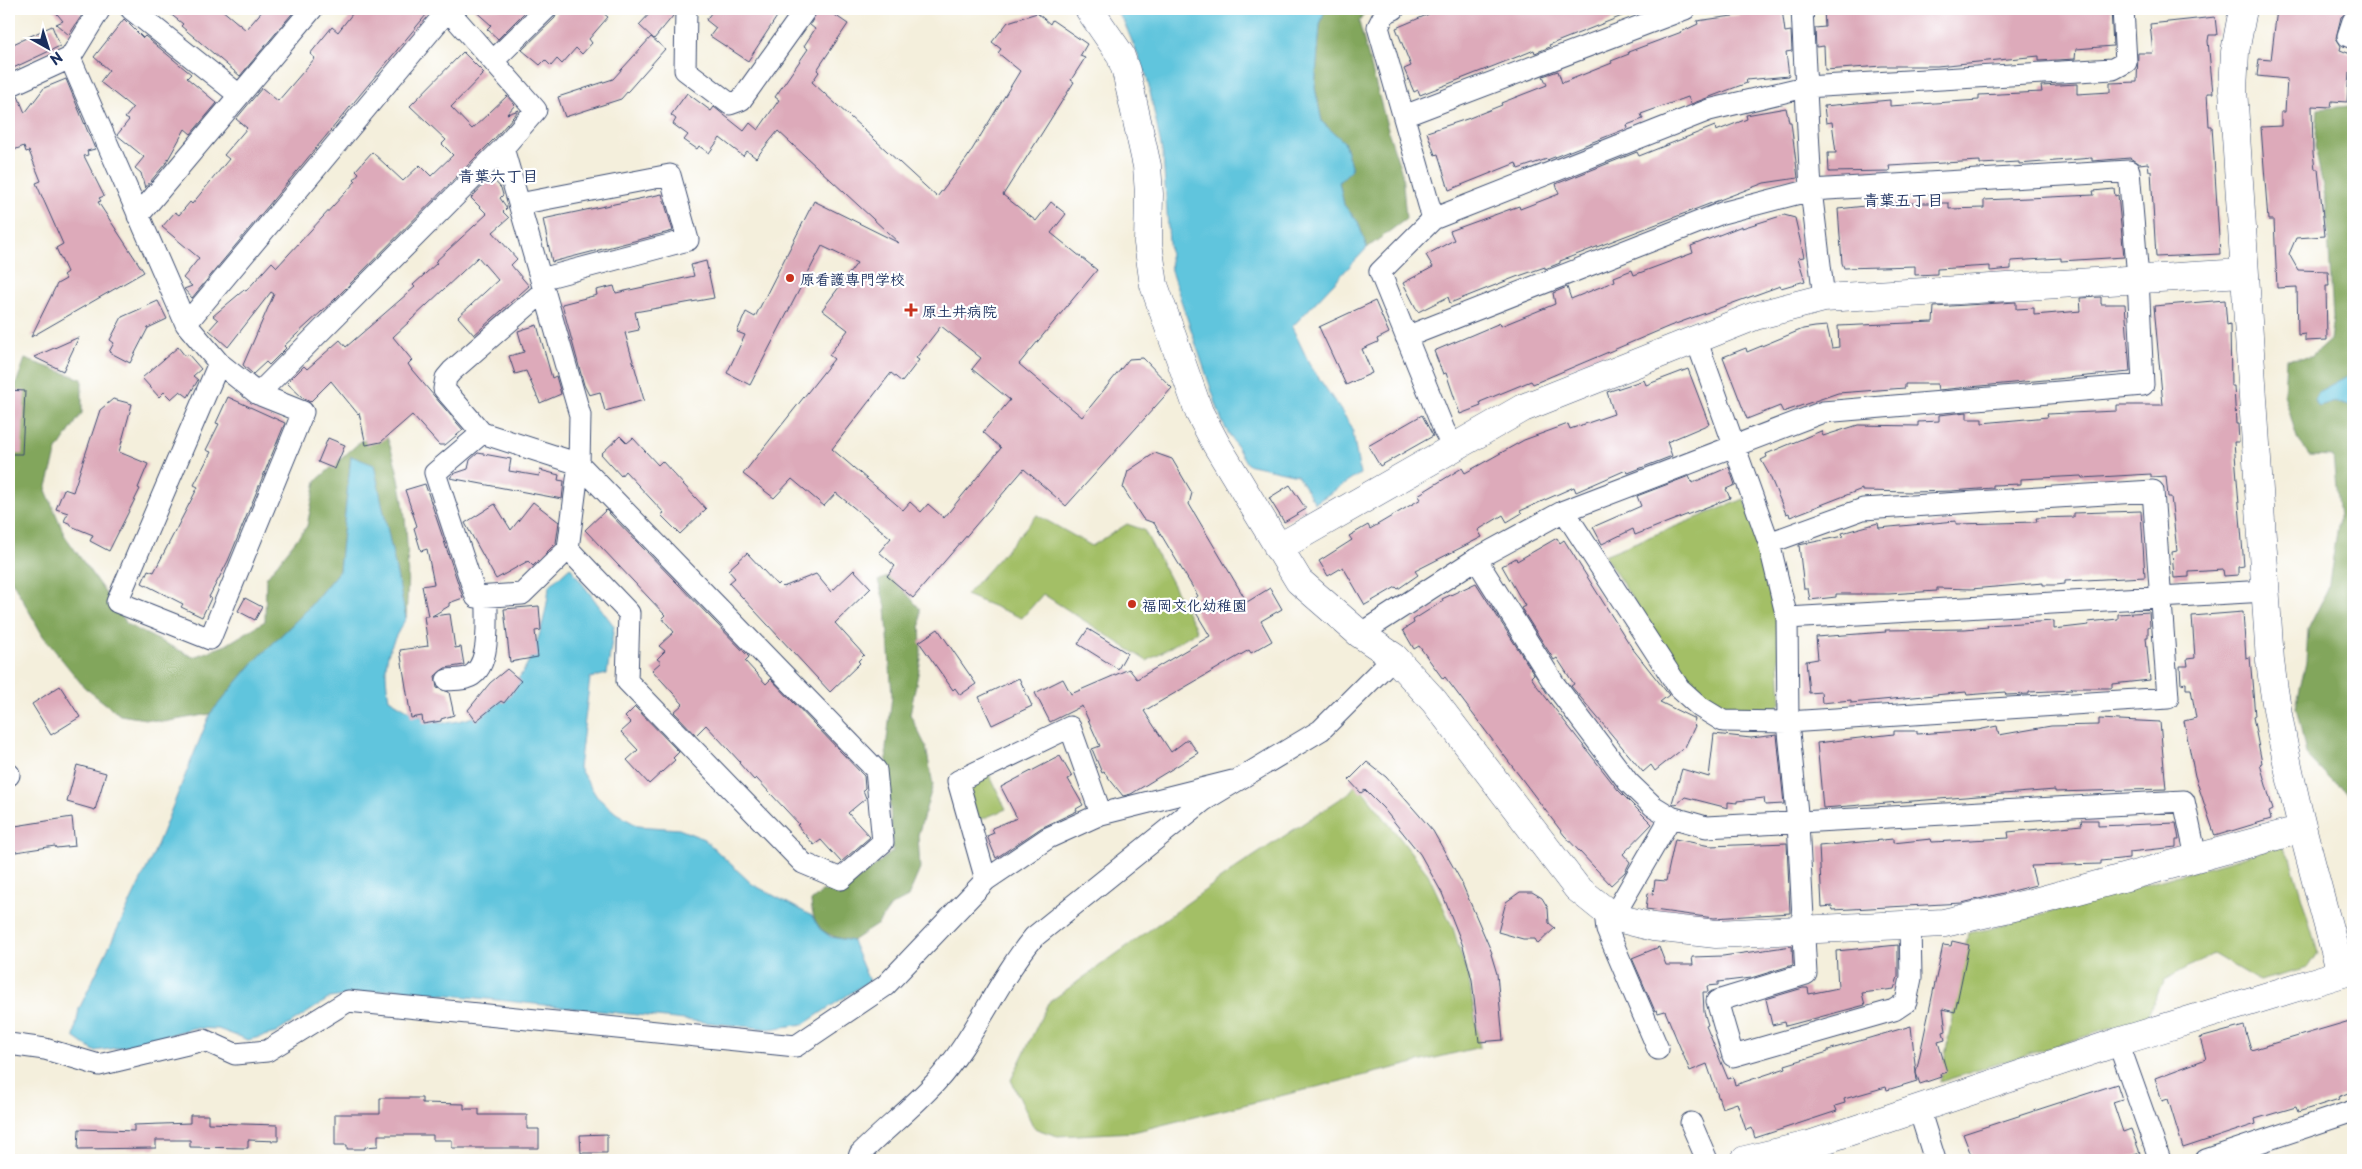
<svg xmlns="http://www.w3.org/2000/svg" width="2362" height="1169" viewBox="0 0 2362 1169" font-family="'Playpen Sans','Klee One',sans-serif">
  <style>
    .green { fill: #a3bf66; stroke: #5f7762 }
    .forest { fill: #82a65b; stroke: #4e6a5c }
    .water { fill: #60c5dd; stroke: #3e7a9e }
    .building { fill: #ddaaba; fill-rule: evenodd }
    .lines { fill: none; stroke-linecap: round; stroke-linejoin: round }
    .minor-casing { stroke: #3c4c71; stroke-width: 23 }
    .tertiary-casing { stroke: #3c4c71; stroke-width: 29 }
    .minor { stroke: #fff; stroke-width: 21 }
    .tertiary { stroke: #fff; stroke-width: 28 }
    .poi-dot { fill: #c8321e; stroke: #fff; stroke-width: 2 }
    .labels { text-anchor: middle; dominant-baseline: central; stroke-width: 4.5; stroke-linejoin: round; paint-order: stroke }
    .poi-label { font-size: 15px; font-weight: bold; fill: #1b2f5e; stroke: #fff; text-anchor: start }
    .neighbourhood-label { font-size: 16px; font-weight: bold; fill: #1b2f5e; stroke: #fff }
  </style>
  <rect width="100%" height="100%" fill="#fff"/>
  <filter id="ink" filterUnits="userSpaceOnUse"><feTurbulence type="fractalNoise" baseFrequency=".02" numOctaves="2"/><feDisplacementMap in="SourceGraphic" scale="10" xChannelSelector="R" yChannelSelector="G"/><feConvolveMatrix kernelMatrix="1 2 1 2 8 2 1 2 1" color-interpolation-filters="sRGB"/></filter>
  <filter id="wash" filterUnits="userSpaceOnUse"><feTurbulence type="fractalNoise" baseFrequency=".0096" numOctaves="4" result="noise"/><feDisplacementMap in="SourceGraphic" scale="20" xChannelSelector="R" yChannelSelector="G"/><feGaussianBlur stdDeviation="1.12" result="paint"/><feColorMatrix in="noise" values="0 0 0 0 0 0 0 0 0 0 0 0 0 0 0 0 0 1.4 0 .05"/><feComposite in="paint" operator="in"/></filter>
  <g filter="url(#wash)">
    <rect width="100%" height="100%" fill="#f4efdc"/>
    <path class="green" d="M1744 499 1761 547 1777 624 1781 701 1776 708 1740 715 1713 708 1688 684 1604 555Z
      M1037 515 1092 546 1127 524 1144 530 1197 631 1147 661 1043 594 1022 618 966 595Z
      M989 774 1006 809 977 821 967 784Z
      M1357 783 1428 874 1453 928 1469 980 1480 1047 1133 1132 1057 1136 1034 1128 1011 1080 1048 1003 1236 868 1349 793Z
      M2281 846 2290 858 2318 953 2308 968 2259 981 2213 954 2164 980 2147 1017 1940 1082 1968 933 1989 929Z"/>
    <path class="forest" d="M1325 9H1367L1359 22 1390 137 1402 173 1406 219 1367 248 1358 222 1344 205 1339 181 1352 169 1344 142 1322 122 1315 88 1320 25Z
      M2348 106 2353 111V373L2319 406 2335 402 2353 407V797L2332 781 2306 754 2296 706 2306 662 2308 629 2328 589 2339 519 2333 456 2309 455 2297 438 2284 394 2286 359 2311 357 2330 340 2333 317 2326 202 2315 147 2318 109Z
      M25 359 82 379V413L57 450 46 490 65 536 128 625 193 657 226 645 265 621 266 578 307 526 316 481 361 441 387 437C408 494 410 558 406 618L374 466 351 456 339 571 305 612 253 663 210 714 164 722 120 715 84 687 43 636 11 579 9 573V439L15 426 12 395Z
      M891 575 920 609 921 659 910 714 926 747 933 785 918 835 920 869 908 897 891 906 878 924 852 941C826 936 813 930 811 901L822 892 850 886 893 851 886 748 892 696 886 607 878 581Z"/>
    <path class="water" d="M1114 9H1325L1320 25 1315 88 1322 122 1344 142 1352 169 1339 182 1344 205 1358 222 1367 248 1292 327 1310 365 1352 427 1360 474 1315 503 1297 475 1247 464 1223 424 1171 271 1163 156 1147 77 1124 22Z
      M2353 373V407L2335 402 2319 407 2314 400 2318 392Z
      M351 456 374 465 406 618C387 651 382 660 389 699 401 706 427 723 441 723 512 722 544 646 549 586L570 567 614 626 607 674 590 678 579 768 597 797 616 813 638 826 679 829 704 839 752 884 812 916 820 929 831 937 852 941 869 981 804 1024 769 1029 394 989 330 998 276 1033 248 1040 218 1029 193 1028 133 1046 94 1051 74 1037 79 1009 153 855 210 714 253 663 305 612 339 571Z"/>
    <g id="blocks">
      <path class="building" d="M53 9H76L82 15 69 35 56 24 63 21Z
        M164 9H221L246 30 264 9H296L240 76 181 26 183 24Z
        M356 9H431L192 298 184 289 192 286 183 278 199 258 162 227 175 212 179 215 190 202 192 204 229 159 224 155 247 128 236 119 262 88 278 101 315 58 310 54 332 27 338 32Z
        M473 9H528L498 39 487 29 491 25Z
        M558 9H598L608 17 589 39 592 43 582 54 576 48 562 64 557 59 551 66 545 60 540 65 522 50 555 18Z
        M654 9H665L673 16 654 39 639 25Z
        M714 9H782L748 61 710 36 716 28 706 20Z
        M818 9H826L848 24 817 70 819 72 812 82 937 197 967 158 1020 71 998 53 1001 49 992 42 1008 22 1037 13 1050 24 1052 20 1087 44 1080 56 1085 58 1071 80 1074 82 1003 195 1036 221 1051 202 1066 214 1051 233 1097 270 1019 364 1082 417 1129 359 1143 358 1172 388 1066 506 1024 469 913 598 887 576 895 566 879 552 891 538 836 493 824 506 792 479 774 498 743 474 834 359 829 355 848 330 822 310 857 263 822 246 750 385 727 373 745 335 737 332 746 312 755 317 814 201 899 243 778 131 756 158 747 151 743 156 720 138 709 153 699 146 697 149 684 140 688 135 673 124 676 119 671 115 687 93 711 111 714 107 744 131 750 123 758 130 779 100 775 97 808 49 804 46 815 29 810 25ZM941 326 981 358 972 369 1010 400 983 432 1001 448 944 518 928 504 921 512 910 502 903 510 832 449 891 373 902 382 919 360 916 358Z
        M1427 9H1636L1637 10 1549 45 1550 47 1535 53 1534 50 1527 53 1420 95 1418 90 1414 92 1404 69 1411 66 1396 28 1429 14Z
        M1782 9 1785 32 1791 31 1792 51 1786 52 1789 76 1746 80 1747 83 1691 104 1688 97 1641 114 1643 119 1627 125 1628 128 1547 160V159L1518 169 1516 163 1449 190 1438 154 1435 155 1427 132 1467 119 1502 105 1501 103 1547 85 1543 76 1558 71 1562 83 1612 63 1611 61 1629 54 1628 52 1679 33 1698 24 1697 21Z
        M1824 9H2111L2113 46 2076 49 2075 59 2039 61V56L1937 66H1882L1825 70 1824 46 1816 47 1815 28 1825 27Z
        M2277 9H2351L2341 17 2336 38 2341 46 2340 50 2353 55V74L2349 72 2347 102 2332 101 2331 107 2312 106 2313 153 2315 169H2318L2325 236 2296 238 2289 254 2298 270 2328 271 2329 286H2326L2327 340 2305 341V334L2298 335 2297 287 2277 288 2274 220H2268L2261 127 2281 126V112H2285L2287 79 2257 76 2259 59 2271 60Z
        M2215 17 2217 35H2209L2208 41 2213 93H2207L2209 126H2212L2220 254 2156 257 2151 171H2149L2148 163 2139 164 2130 158 2092 161V158L2019 164V162L1980 164V161L1889 166 1890 171 1829 172 1828 153H1836L1832 122 1826 123 1824 106 1890 100V106L1979 100V95L2042 92 2041 86 2077 84V94L2110 92V83L2137 82 2138 53H2153L2150 24Z
        M124 19 143 38 145 36 191 74 187 78 217 103 191 134 185 129 166 163 145 188 141 173 135 168 144 157 117 135 129 120 125 118 133 108 100 82 109 70 94 57Z
        M52 26 60 46 9 70V46Z
        M651 37 665 49 621 99 565 117 558 97 613 79Z
        M463 52 484 73 451 107 472 129 507 96 515 105 507 114 519 110 494 139 334 300 284 346 286 348 269 365 266 362 253 374 243 365 274 294 271 292 228 347 209 330 218 320 213 316 244 290 246 291 272 262 277 267 356 181 354 179 359 173 356 170 372 152 403 181 420 165 431 176 453 155 442 144 446 140 410 106Z
        M66 79 95 149 87 151 88 155 84 156 104 196 99 198 101 201 98 202 144 272 31 337 57 284 66 279 63 275 67 272 56 248 63 244 36 183 41 181 29 151 26 152 24 146 9 152V98L18 96 25 113 44 88Z
        M1786 108 1789 122H1791L1798 178 1764 183 1560 261V263L1545 269V267L1516 277 1450 303 1448 297 1418 312 1403 283 1433 267 1426 255 1454 240 1450 231 1519 206 1520 209 1559 194 1556 184 1637 152 1639 156 1715 126 1716 131 1747 119 1746 115Z
        M491 177 501 188 503 195 500 198 507 208 503 212 509 218 493 232 517 259 511 265 529 286 474 335 458 317 498 280 478 257 393 337 412 360 408 364 412 370 463 430 445 445H439L412 415 381 442 366 445 359 413 358 414 331 381 310 402 303 398 287 383 304 366 307 369 340 340 346 347 415 287 413 285 437 263 435 262 487 214 471 198Z
        M2114 189 2115 196 2118 195 2124 257 2061 261V258L2011 261V269L1990 271V266L1937 269V274L1915 275V266L1844 268 1842 263 1838 209 1892 203H1949V209L1984 208V200L2094 195 2093 191Z
        M662 194 673 231 552 262 543 219Z
        M1784 215 1795 218 1804 257 1798 258 1805 281 1781 288 1780 286 1670 326 1533 384 1531 381 1480 402 1481 406 1460 414 1446 373 1443 374 1434 351 1500 323 1501 326 1555 304 1553 293 1567 287 1571 299 1615 281 1614 277 1632 270 1634 275 1693 253 1691 246 1742 226V228Z
        M706 261 714 298 635 312 639 330 625 333 644 400 605 411 600 392 589 395 584 385 562 304 597 295 596 290 614 286 616 293 694 276 691 265Z
        M2101 297V304H2125L2130 372 1938 390 1937 384H1905V388L1838 393 1783 412 1780 406 1747 419 1723 357 1746 348 1747 352 1803 329 1815 327 1827 326 1832 348 1839 347 1838 326 1933 322 1934 307 2016 302V309L2034 308V315L2081 311 2080 298Z
        M2225 300 2227 325 2230 324 2231 386H2234L2236 424H2238L2239 442H2234L2244 566 2238 567V575L2224 576 2223 570 2189 572V577L2174 578 2172 552 2177 551 2171 497H2168L2166 476 2151 477V474L2082 478 2081 476 2021 479V484L1993 485V488L1951 491 1912 492 1862 491V489L1790 517 1789 513 1786 514 1769 474 1761 460 1767 457 1766 454 1821 431 1823 436 1858 425 1918 426V422L1939 421V415L1967 412V419H1982V423L2048 417 2047 414 2117 411V405H2163L2154 306Z
        M158 301 167 319 148 328 130 363 109 352 114 343 110 340 122 317Z
        M1375 301 1389 333 1377 339 1378 342 1362 349 1372 373 1346 385 1319 327Z
        M537 325 552 378 556 376 561 394 540 403 526 371 515 374 509 356 524 352 518 331Z
        M79 337 63 371 34 357Z
        M178 347 185 356 188 354 201 369 193 376 198 380 188 397 180 391 171 399 164 392 159 397 142 378Z
        M1688 369 1709 424 1667 442 1672 456 1628 473 1626 470 1576 492 1574 487 1520 511 1522 513 1507 522 1503 515 1478 530 1482 537 1415 571 1418 575 1398 589 1396 587 1365 605 1343 567 1328 576 1319 561 1352 540 1349 536 1368 525 1370 529 1421 499 1418 495 1462 468 1465 473 1524 440 1568 424 1570 429 1614 414 1607 392 1644 380 1646 385Z
        M9 390 25 391 22 454H9Z
        M228 397 285 423 228 561 209 597 211 598 202 617 181 607 183 604 142 583 148 570 154 572 198 487 194 485 211 452 206 450 219 424 216 423Z
        M113 399 132 404 119 452 148 464 138 488 140 489 109 551 90 541 93 535 71 526V524L64 521 68 513 56 509 64 489 73 492 100 410Z
        M1422 415 1433 436 1380 466 1368 446Z
        M620 436 627 443 633 438 658 465 662 461 706 509 680 534 661 515 664 513 625 471 621 476 601 454Z
        M328 438 345 445 335 469 318 462Z
        M478 453 511 459 509 471 539 476 540 470 559 475 558 480 564 481 562 499 450 478 453 474 468 469 470 460Z
        M1155 453 1172 459 1192 493 1189 504 1247 602 1270 588 1282 609 1261 621 1272 641 1251 653 1249 650 1144 711 1171 752 1188 739 1198 753 1131 794 1123 796 1104 772 1102 773 1092 749 1100 746 1082 706 1050 722 1035 693 1063 679 1071 694 1129 669 1137 679 1210 636 1189 601 1198 596 1154 523 1143 519 1123 488 1128 471Z
        M1729 467 1735 485 1726 489 1730 498 1635 535 1633 529 1602 544 1593 527 1641 506 1637 496 1689 476 1692 483Z
        M425 484 463 598 449 603V606L432 616 450 614 455 648 461 647 464 665 445 668 435 676 437 688 449 692 454 715 441 719V721L423 724 422 716 411 718 400 650 428 646 424 616H428L422 586 434 584 427 549 421 551 414 528 417 526 405 490Z
        M1290 485 1306 509 1284 522 1269 498Z
        M533 502 559 522 556 543 533 566 528 561 496 579 465 523 495 504 511 530Z
        M606 510 749 657 745 661 766 684 771 679 864 776 865 788 863 790 866 798 848 813 870 837 841 862 821 840 814 845 797 825 799 824 756 778 754 780 739 763 740 762 706 725 696 735 674 712 683 704 652 670 661 662 657 659 665 651 659 646 674 632 662 618 665 615 585 530Z
        M2141 511 2145 577 2065 581V584L2056 585H2043V583L1971 589 1937 588V591L1889 594H1836V597L1810 600 1808 589H1804L1799 545 1843 536 1842 533 1878 523 1879 528 1956 521V524L2037 522 2036 518 2074 517V513Z
        M1557 538 1560 543 1564 540 1632 648 1669 695 1660 702 1695 719 1693 724 1695 726 1685 747 1655 771 1651 765 1643 772 1571 686 1574 684 1557 658 1554 660 1521 608 1525 606 1502 566 1516 558 1517 561Z
        M747 553 777 585 779 583 783 587 816 574 831 592 854 570 871 588 835 623 864 655 858 661 860 663 830 692 729 583 735 578 728 570Z
        M1476 583 1534 674 1531 677 1537 686 1618 790 1652 824 1623 854 1630 862 1625 872 1611 885 1564 835 1445 677 1443 679 1419 646 1414 649 1403 630 1414 623 1413 620 1443 601 1442 599Z
        M245 598 262 607 255 620 238 611Z
        M539 606 541 630 535 631 538 657 510 662 504 609Z
        M2149 612 2150 626 2148 627V637H2146L2150 680 2112 684V688H2071L2072 690 2029 692V694L2006 695 2005 692 1967 695 1966 692 1851 703V700L1822 703 1821 692 1809 693 1806 661 1818 659 1816 637 1886 632 1885 630 1965 629 1988 627 1987 625 2054 621V629L2089 625 2088 622 2118 619V614Z
        M2243 612 2246 658 2250 657 2255 716 2253 717 2262 763 2260 764 2273 810 2269 812 2271 819 2215 836 2195 776 2184 721 2196 718 2191 689H2186V683L2181 684 2180 666H2188L2187 659 2195 658 2192 616Z
        M938 629 976 684 960 695 955 688 953 690 919 642Z
        M1088 629 1127 653 1118 669 1078 644Z
        M507 669 521 681 504 703 501 701 476 721 468 710 490 683Z
        M1019 678 1032 706 992 725 979 697Z
        M60 686 80 717 51 735 32 704Z
        M635 707 679 752 673 758 675 760 649 784 627 760 638 750 621 732 631 723 625 717Z
        M2099 719 2160 722 2166 789 2055 792V790L1823 808 1817 743 1894 734V731H1917V734L1978 730 1997 726 1999 735 2051 726 2099 725Z
        M1714 734 1751 738 1777 735 1784 804 1765 805 1764 798 1737 801V803L1728 802V808L1685 797 1676 805 1672 803 1682 769 1709 777Z
        M1060 756 1072 777 1068 779 1083 805 1076 809 1077 811 1041 828 996 858 987 836 994 833 992 828 1017 818 1001 787Z
        M1367 762 1386 777 1433 831 1460 879 1492 953 1491 954 1497 974 1503 1040 1479 1042 1472 980 1463 946 1442 893 1420 854 1383 808 1365 790 1361 793 1349 780Z
        M77 765 106 773 95 810 67 802Z
        M72 817 75 846 56 848 55 846 9 853V827Z
        M2081 820H2098V826L2176 823 2179 840H2176V847L2129 852V858L2101 861V864L2031 866 2036 885 1962 903 1833 910 1832 906 1822 907 1819 846 1893 839V843L1931 839 1932 842 2009 838 2008 832 2082 825Z
        M1675 839 1710 846 1787 843 1790 913 1714 918 1646 909 1648 893 1653 894 1655 880 1666 881Z
        M1520 892H1532L1542 898 1548 908 1549 923 1555 928 1538 944 1535 939H1523L1498 932 1506 902Z
        M1952 941 1969 945 1955 1012 1943 1009 1946 1031 1943 1032 1945 1040 1938 1042 1947 1072 1940 1074 1941 1077 1920 1084 1916 1073 1917 1081 1887 1090 1886 1087 1844 1099 1845 1103 1835 1106 1837 1111 1755 1138 1752 1128 1746 1130 1737 1103 1722 1108 1707 1064 1690 1071 1665 1011 1658 1013 1657 1010 1655 1011 1632 958 1659 947 1666 965H1693L1692 957 1723 956 1792 946 1793 965 1751 978 1718 982V985L1707 986 1708 992H1703L1704 1012 1708 1025 1706 1026 1728 1079 1733 1077 1735 1085 1786 1068 1785 1065 1828 1052V1050L1911 1026 1916 1073 1943 945 1951 946Z
        M1898 945V977L1894 989 1862 993 1865 1005 1786 1026 1785 1022 1772 1025 1766 999 1803 988H1808L1809 994 1838 988 1836 951Z
        M2353 1020V1091L2338 1097 2339 1099 2298 1112 2296 1107 2255 1119 2256 1124 2183 1148 2168 1099 2162 1101 2155 1078 2206 1059 2200 1038 2244 1026 2251 1050Z
        M2117 1084 2122 1099 2113 1102 2123 1132 2131 1129 2140 1153 2121 1160H1973L1963 1134Z
        M380 1098H422V1103L464 1104V1109H479V1115H527V1129H539V1148H452V1140H433V1135H378V1146L365 1147V1149H347V1145H335V1114H380Z
        M190 1115H208V1123L278 1125V1141L248 1140V1148L190 1147V1140H156V1148L78 1149 79 1129 134 1131V1125L190 1123Z
        M607 1134V1153H581L580 1135Z"/>
    </g>
  </g>
  <g filter="url(#ink)">
    <use href="#blocks" fill-opacity="0" stroke="#3c4c71" stroke-width="1"/>
    <g class="lines">
      <defs>
        <path id="minor" d="M131 9 239 95
          M686 9 685 70 730 104 741 100 806 9
          M1394 9 1385 13 1378 27 1433 219
          M1802 9 1811 190 1824 298
          M2353 21 2348 36 2353 38
          M70 58 186 324 219 363 258 394 503 148 536 110 447 9
          M493 61 546 9
          M9 86 70 58 100 9
          M1404 116 1685 9
          M503 148 580 415 579 464 876 770 883 842 841 879 803 863 627 681 629 613 568 549
          M519 204 670 175 688 240 541 279
          M138 216 312 9
          M186 324 448 10
          M1696 339 1769 543 1787 618 1788 722 1798 823 1806 974 1717 1001 1733 1056 1894 1010 1906 1002 1911 978 1910 925
          M219 363 117 602 210 639 303 412 258 394
          M482 433 435 473 476 597 522 594 568 549 579 464 482 433 444 389 446 378 452 371 544 291
          M1453 446 1444 430 1380 272 1433 219 1709 110 1805 87 2113 69 2126 62 2123 9
          M1564 511 1679 688 1700 707 1723 721 1788 722 2168 698 2153 491 1863 509 1769 543
          M1476 559 1555 685 1628 782 1653 806 1671 817 1706 827 2184 801 2196 857
          M1787 618 2266 591
          M1360 634 1476 559 1564 511 1823 412 2143 385 2138 278 2129 171 1811 190 1722 213 1406 337
          M447 680C453 679 460 680 466 678 493 670 486 619 487 597
          M9 775V774
          M986 880 958 781 1070 727 1101 814
          M1605 912 1607 930 1658 1049
          M1613 917 1671 817
          M2118 1042 2160 1160
          M9 1044 45 1049 99 1065 204 1040 235 1054 267 1051 348 1001 796 1046 885 986 986 880 1048 838 1101 814 1233 781
          M1919 1109 1935 1160
          M1691 1123 1707 1160
          M858 1160 860 1154C884 1130 912 1108 935 1083 974 1041 996 982 1034 937L1203 801 1321 730 1394 657
          M2206 1160 2353 1111"/>
        <path id="tertiary" d="M1089 9 1120 54 1126 71 1147 166 1149 194 1148 243 1154 285 1199 412 1216 444 1299 581 1360 634 1394 657 1434 701 1577 888 1613 917 1653 927 1716 934 1944 923 2031 903 2302 829
          M2243 9 2235 52 2233 89 2270 661C2283 767 2313 870 2341 973
          M1278 548 1523 408 1755 316 1824 298 2243 273
          M1745 1160 1809 1145 2118 1042 2353 970"/>
      </defs>
      <use href="#minor" class="minor-casing"/>
      <use href="#tertiary" class="tertiary-casing"/>
      <use href="#minor" class="minor"/>
      <use href="#tertiary" class="tertiary"/>
    </g>
  </g>
  <g class="poi-dot">
    <circle cx="790" cy="278" r="5"/>
    <path d="M908.5 302.5h5v5h5v5h-5v5h-5v-5h-5v-5h5z"/>
    <circle cx="1132" cy="604" r="5"/>
  </g>
  <g class="labels">
    <g class="poi-label">
      <text x="800" y="278">原看護専門学校</text>
      <text x="922" y="310">原土井病院</text>
      <text x="1142" y="604">福岡文化幼稚園</text>
    </g>
    <g class="neighbourhood-label">
      <text x="498" y="175">青葉六丁目</text>
      <text x="1903" y="199">青葉五丁目</text>
    </g>
  </g>
  <rect width="2362" height="1169" fill="none" stroke="#fff" stroke-width="30"/>
  <g transform="translate(48 48) rotate(141)" stroke="#ffffff" stroke-width="4" paint-order="stroke">
  <path d="M0-4L9 19L0 12L-9 19Z" fill="#1b2f5e"/>
  <text y="-8" font-size="14" font-weight="bold" text-anchor="middle" fill="#1b2f5e">N</text>
  </g>
</svg>
